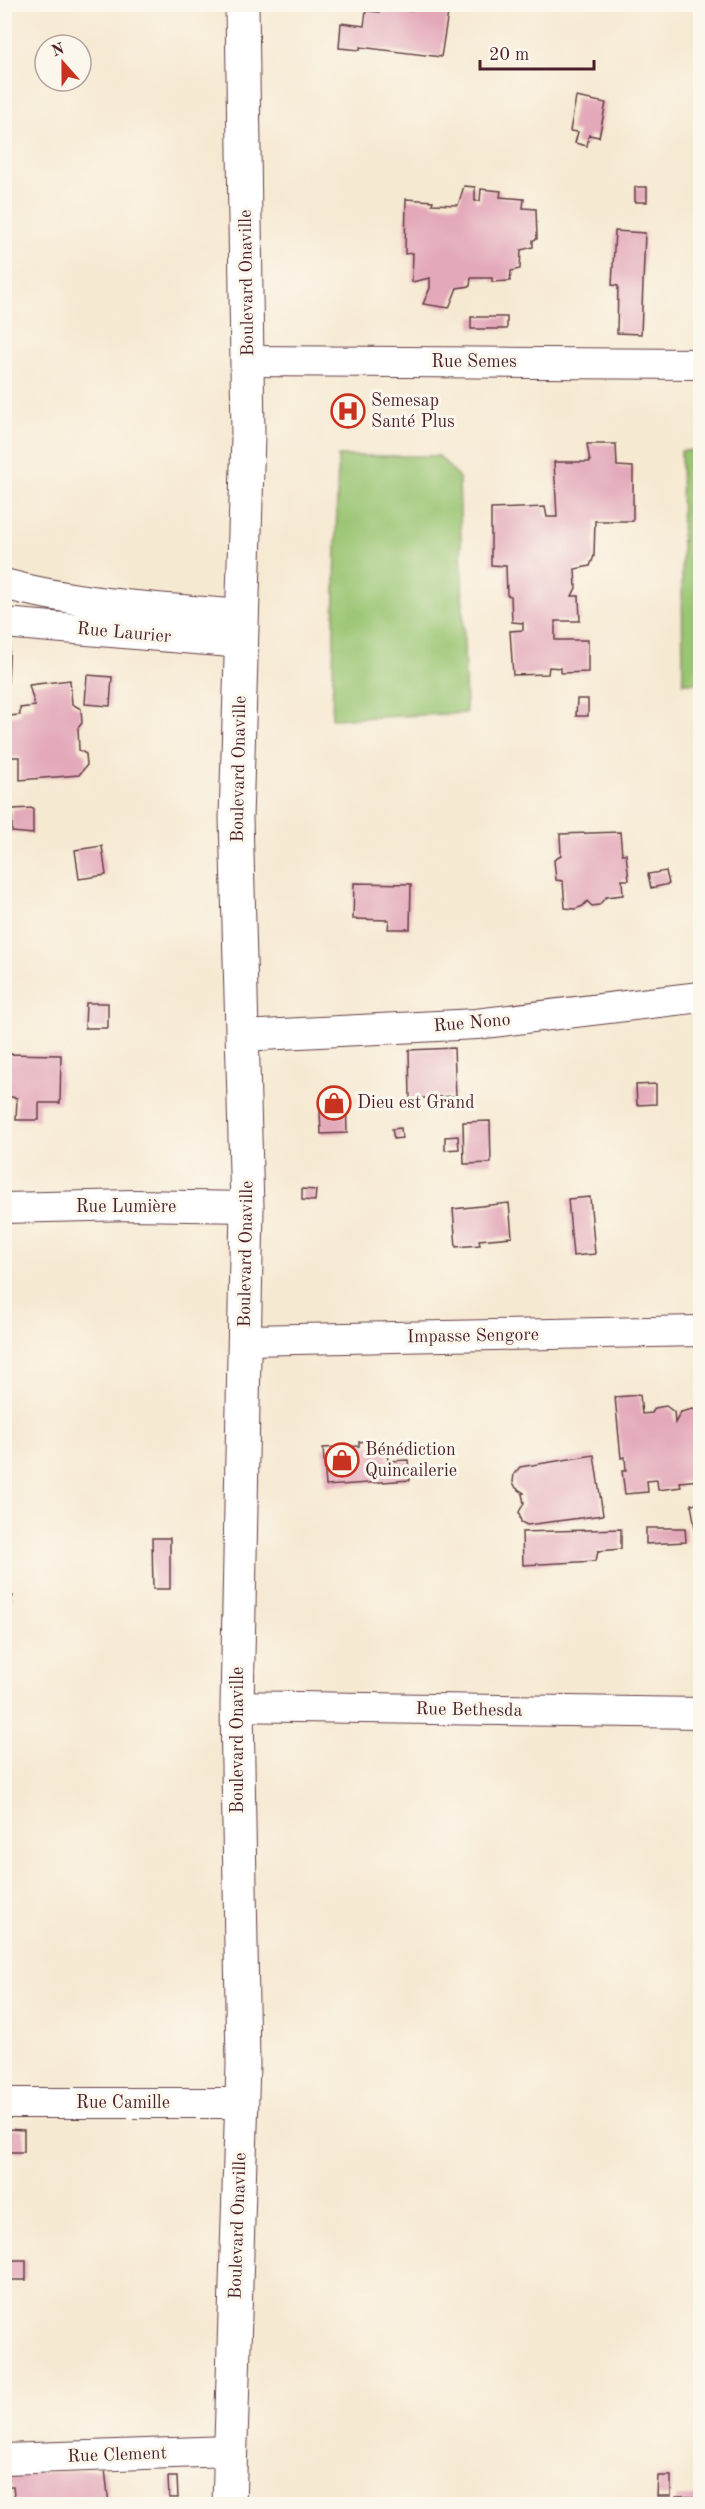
<svg xmlns="http://www.w3.org/2000/svg" width="705" height="2509" viewBox="0 0 705 2509" font-family="'Old Standard TT',serif">
  <style>
    .green { fill: #9ac572; stroke: #72724e; stroke-width: 1.5 }
    .building { fill: #e3a8b9 }
    .lines { fill: none; stroke-linecap: round; stroke-linejoin: round }
    .minor-casing { stroke: #643d44; stroke-width: 32 }
    .tertiary-casing { stroke: #643d44; stroke-width: 35 }
    .minor { stroke: #fff; stroke-width: 30 }
    .tertiary { stroke: #fff; stroke-width: 33 }
    .labels { text-anchor: middle; dominant-baseline: central; stroke-width: 6; stroke-linejoin: round; paint-order: stroke }
    .street-label { font-size: 18px; fill: #4a1f2b; stroke: #fbf7ec }
    .poi-label { font-size: 18px; fill: #4a1f2b; stroke: #fbf7ec; text-anchor: start }
  </style>
  <rect width="100%" height="100%" fill="#fbf7ec"/>
  <filter id="ink" filterUnits="userSpaceOnUse"><feTurbulence type="fractalNoise" baseFrequency=".0167" numOctaves="2"/><feDisplacementMap in="SourceGraphic" scale="12" xChannelSelector="R" yChannelSelector="G"/><feConvolveMatrix kernelMatrix="1 2 1 2 8 2 1 2 1" color-interpolation-filters="sRGB"/></filter>
  <filter id="wash" filterUnits="userSpaceOnUse"><feTurbulence type="fractalNoise" baseFrequency=".008" numOctaves="4" result="noise"/><feDisplacementMap in="SourceGraphic" scale="24" xChannelSelector="R" yChannelSelector="G"/><feGaussianBlur stdDeviation="1.35" result="paint"/><feColorMatrix in="noise" values="0 0 0 0 0 0 0 0 0 0 0 0 0 0 0 0 0 1.4 0 .05"/><feComposite in="paint" operator="in"/></filter>
  <g filter="url(#wash)">
    <rect width="100%" height="100%" fill="#f6e9d2"/>
    <path class="green" d="M700 450V683H683L681 451Z
      M338 456H439L459 478 466 713 332 719Z"/>
    <g id="blocks">
      <path class="building" d="M412 4 439 5 448 13 441 57 360 47V50L339 48 341 23 364 26 366 11 379 12 380 7 411 11Z
        M576 97 606 103 599 137 589 135 587 146 575 143 578 132 570 131Z
        M464 186 475 187V201H480L481 189 501 191 500 197 524 199 523 208 536 209 537 239 533 240V247L521 250 520 269 511 271 510 281 492 282V278H471L470 286 457 288 449 308 423 304 430 288V278L412 282 413 253 405 254 406 199 433 201 432 204 458 205Z
        M635 187H647V202H635Z
        M615 231 645 233 641 334 617 333 618 286 612 285Z
        M471 317H507V329H471Z
        M587 444H616L617 466 633 467V521H595L594 556 590 566 575 569 576 588 572 596H579L580 621H555V640H588V672L561 673V668L549 667 548 674 513 675 510 631 523 630V623L512 622 511 596 507 595 506 566 491 565V509L545 507 547 517H557L554 462H590Z
        M5 637H10L8 682 5 681Z
        M87 675 112 677 110 706 85 704Z
        M70 680 72 704 81 709 82 723 78 728 79 750 86 754 87 765 79 775 20 780V757H11L8 716 20 715V708L35 706 29 685Z
        M577 699H588V716H576Z
        M33 808V834L12 832V809Z
        M620 832 622 854H626L629 880H622L623 895 606 897 599 905 592 906 587 901 583 906 575 909 565 908 563 881 556 880 554 860 561 856 560 834Z
        M102 846 106 875 79 879 75 850Z
        M666 871 669 884 651 888 648 874Z
        M354 883 411 884 410 929H388L389 920 353 919Z
        M86 1003H108V1028H85Z
        M454 1048 456 1096 410 1099 409 1050Z
        M4 1054 61 1055 60 1103H39V1120H16L17 1098 4 1096Z
        M656 1084V1104L637 1105 636 1085Z
        M332 1092H346L347 1133 321 1134 320 1111 332 1110Z
        M490 1121 491 1163 464 1164 463 1122Z
        M401 1128 402 1138 394 1139 392 1129Z
        M458 1136 459 1149 445 1150V1137Z
        M302 1189 316 1190 315 1201 302 1200Z
        M590 1197 595 1254 573 1256 568 1199Z
        M509 1203 512 1237 479 1240 480 1245 456 1247 453 1209Z
        M640 1395 642 1414 652 1413 655 1408 666 1406 674 1412 675 1423 681 1412 693 1409 699 1413 700 1446H697L700 1480 680 1482 681 1487 658 1490 657 1480 647 1481 648 1492 625 1494 622 1471H626L625 1457 621 1458 615 1397Z
        M366 1441V1446L386 1444 388 1461 408 1460 410 1480 326 1486 323 1448 359 1446V1442Z
        M594 1455 603 1515 527 1525 521 1522 519 1512 524 1503 522 1494 524 1493 516 1488 513 1482 514 1474 520 1467Z
        M700 1503V1528H695L691 1504Z
        M646 1528H685L686 1542 646 1544Z
        M621 1529V1549L598 1551 596 1561 523 1565 522 1532Z
        M152 1538H170V1589H153Z
        M4 1591 13 1596 4 1614Z
        M6 2129 24 2130V2152H7Z
        M4 2260H26V2280H4Z
        M698 2439H700V2464H698Z
        M105 2469 109 2504H15L13 2486H5L4 2481V2474Z
        M658 2476H671V2496H657Z
        M168 2477H177L178 2498H169Z
        M676 2497H698V2504H676Z"/>
    </g>
  </g>
  <g filter="url(#ink)">
    <use href="#blocks" fill-opacity="0" stroke="#643d44" stroke-width="1.5"/>
    <g class="lines">
      <defs>
        <path id="minor" d="M248 361 700 364
          M4 584C82 605 163 608 242 615
          M4 623 243 643
          M243 1036 476 1024 700 997
          M4 1208 133 1205 247 1207
          M245 1340 700 1331
          M237 1706 700 1713
          M4 2103H242
          M4 2459 229 2451"/>
        <path id="tertiary" d="M229 2504 243 2064 237 1706 247 1207 236 818 248 436 242 4"/>
      </defs>
      <use href="#minor" class="minor-casing"/>
      <use href="#tertiary" class="tertiary-casing"/>
      <use href="#minor" class="minor"/>
      <use href="#tertiary" class="tertiary"/>
    </g>
  </g>
  <defs>
    <symbol id="hospital-ring" viewBox="-11 -11 22 22"><circle r="9.5" fill="#fbf7ec" stroke="#c8321e" stroke-width="1.5"/><path d="M-5-5h3v3.5h4V-5h3V5h-3V1.5h-4V5h-3Z" fill="#c8321e"/></symbol>
    <symbol id="shop-ring" viewBox="-11 -11 22 22"><circle r="9.5" fill="#fbf7ec" stroke="#c8321e" stroke-width="1.5"/><path d="M-5-2.5h2.3a2.7 3.5 0 0 1 5.4 0H5L5.5 6h-11ZM-1.5-2.5h3a1.5 2.3 0 0 0-3 0Z" fill="#c8321e"/></symbol>
  </defs>
  <g fill-rule="evenodd">
    <use href="#hospital-ring" x="329" y="392" width="38" height="38"/>
    <use href="#shop-ring" x="315" y="1084" width="38" height="38"/>
    <use href="#shop-ring" x="323" y="1441" width="38" height="38"/>
  </g>
  <g class="labels">
    <g class="street-label">
      <text transform="translate(247 283) rotate(-91)">Boulevard Onaville</text>
      <text x="474" y="362">Rue Semes</text>
      <text transform="translate(124 633) rotate(5)">Rue Laurier</text>
      <text transform="translate(239 769) rotate(-89)">Boulevard Onaville</text>
      <text transform="translate(472 1023) rotate(-5)">Rue Nono</text>
      <text x="126" y="1207">Rue Lumière</text>
      <text transform="translate(246 1254) rotate(-89)">Boulevard Onaville</text>
      <text transform="translate(473 1336) rotate(-1)">Impasse Sengore</text>
      <text transform="translate(469 1710) rotate(1)">Rue Bethesda</text>
      <text transform="translate(238 1740) rotate(-90)">Boulevard Onaville</text>
      <text x="123" y="2103">Rue Camille</text>
      <text transform="translate(238 2226) rotate(-88)">Boulevard Onaville</text>
      <text transform="translate(117 2455) rotate(-2)">Rue Clement</text>
    </g>
    <g class="poi-label">
      <text x="371" y="401">Semesap<tspan x="371" dy="21">Santé Plus</tspan></text>
      <text x="357" y="1103">Dieu est Grand</text>
      <text x="365" y="1450">Bénédiction<tspan x="365" dy="21">Quincailerie</tspan></text>
    </g>
  </g>
  <rect width="705" height="2509" fill="none" stroke="#fbf7ec" stroke-width="24"/>
  <g transform="translate(63 63) rotate(339)"><circle r="28" fill="#fbf7ec" stroke="#b4a19f" stroke-width="1.5"/>
  <path d="M0-4.5L10 22L0 15L-10 22Z" fill="#c8321e"/>
  <text y="-9" font-size="16" font-weight="bold" text-anchor="middle" fill="#4a1f2b">N</text>
  </g>
  <path d="M480 60v9h114v-9" fill="none" stroke="#4a1f2b" stroke-width="3"/>
  <text x="489" y="60" font-size="18" fill="#4a1f2b" stroke="#fbf7ec" stroke-width="4.5" paint-order="stroke">20 m</text>
</svg>
